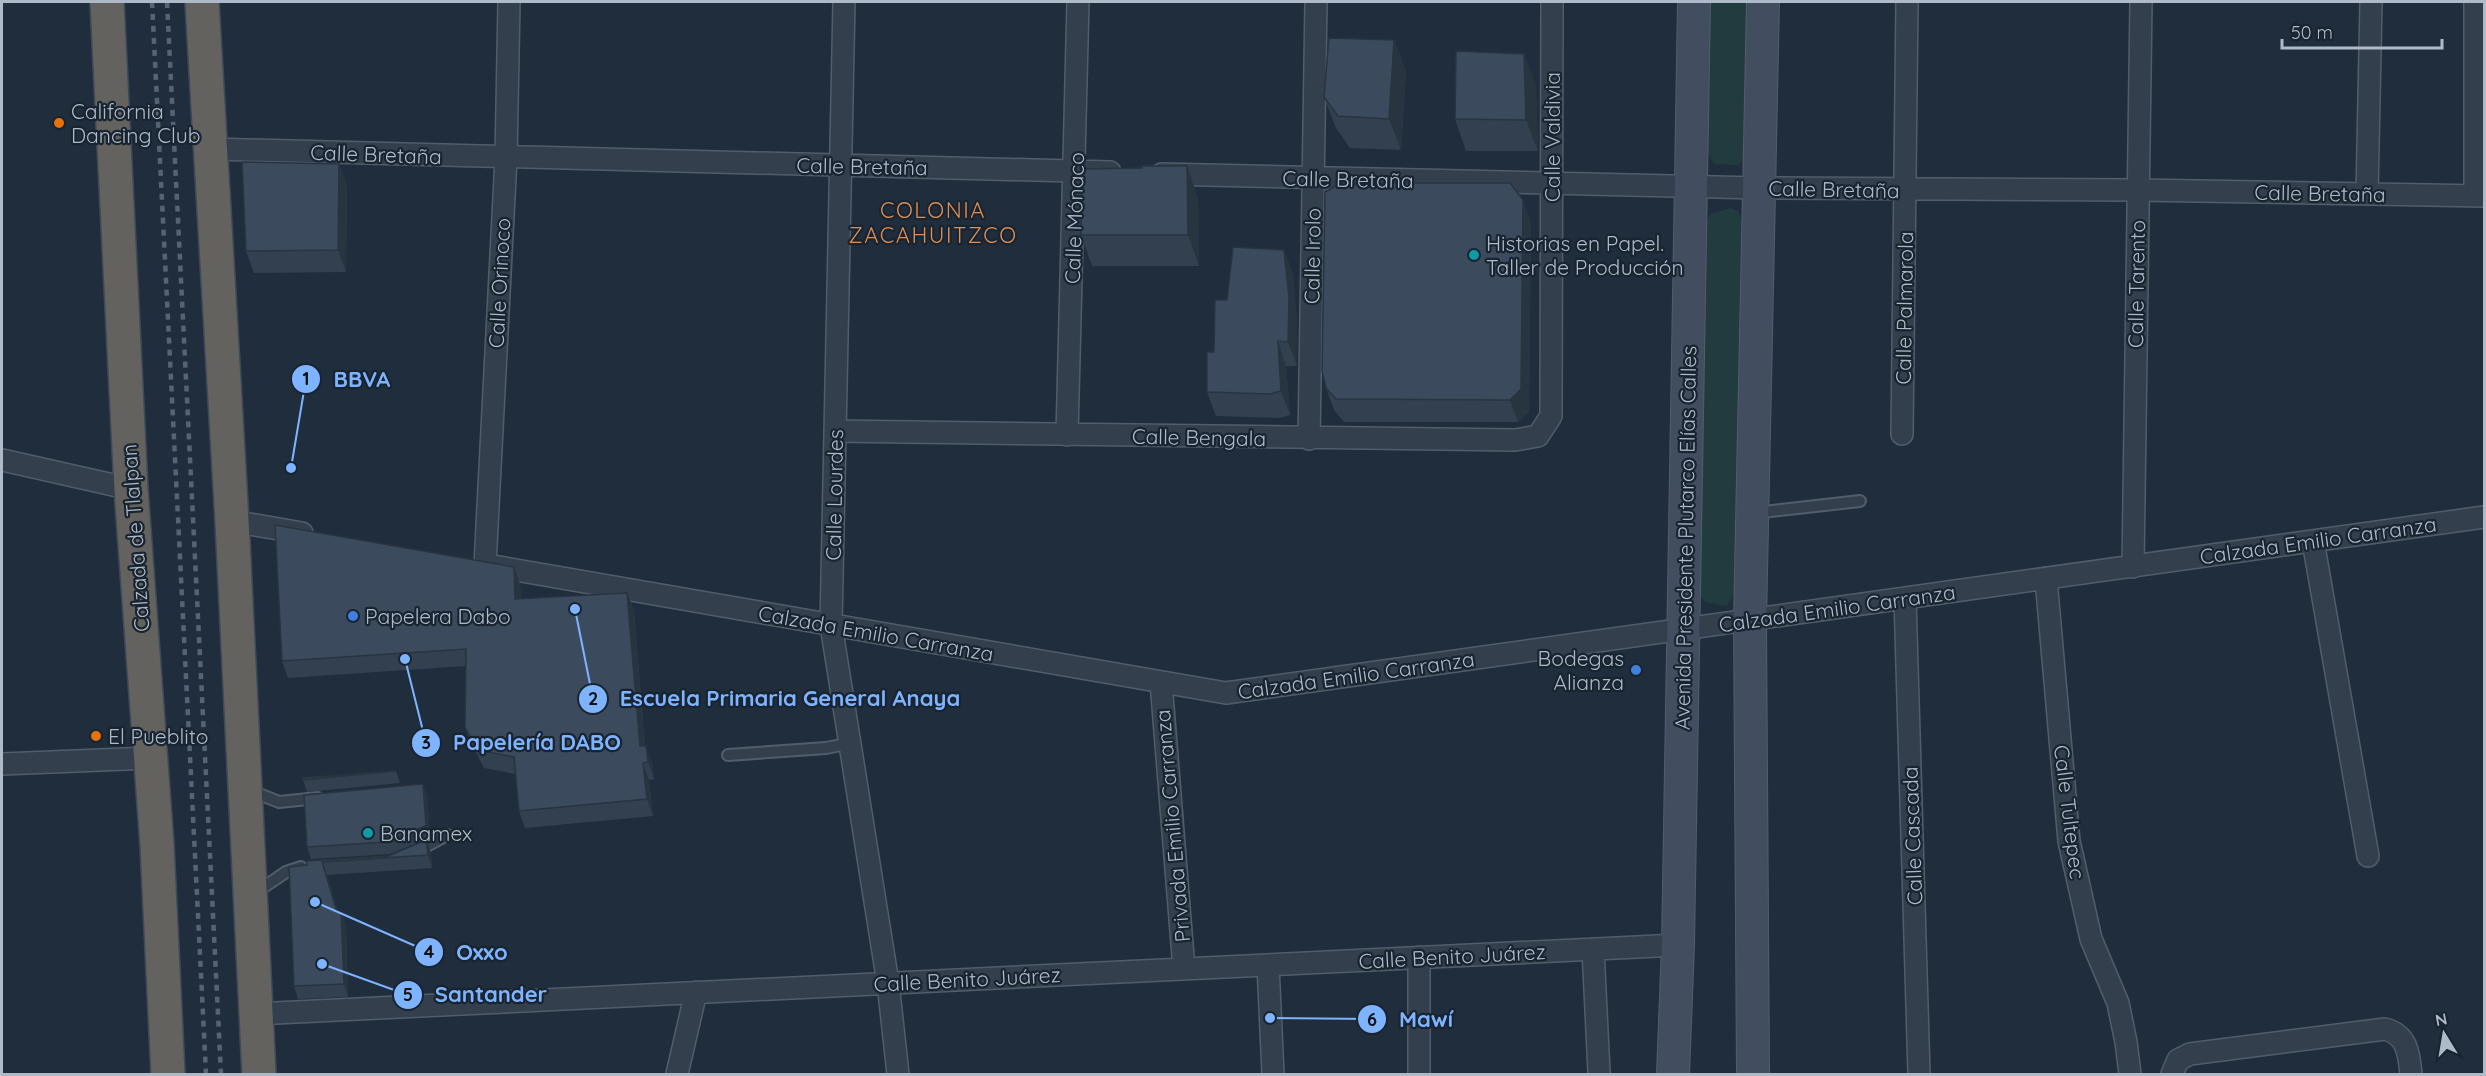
<svg xmlns="http://www.w3.org/2000/svg" width="2486" height="1076" viewBox="0 0 2486 1076" font-family="Quicksand,sans-serif">
  <style>
    .green { fill: #223b3e }
    .lines { fill: none; stroke-linecap: round; stroke-linejoin: round }
    .service-casing { stroke: #525d6b; stroke-width: 14 }
    .minor-casing { stroke: #525d6b; stroke-width: 24 }
    .secondary-casing { stroke: #525d6b; stroke-width: 34 }
    .trunk-casing { stroke: #3f4a58; stroke-width: 36 }
    .service { stroke: #343f4d; stroke-width: 10 }
    .minor { stroke: #343f4d; stroke-width: 21 }
    .secondary { stroke: #424e60; stroke-width: 32 }
    .trunk { stroke: #63625e; stroke-width: 33 }
    .rail { stroke: #556374; stroke-width: 4.5; stroke-dasharray: 6 6; stroke-linecap: butt }
    .wall { fill: #334050 }
    .shaded-wall { fill: #293441 }
    .building { fill: #3b4b5d; stroke: #293441; stroke-width: 1.5 }
    .food-dot { fill: #e8710a; stroke: #192431; stroke-width: 2 }
    .culture-dot { fill: #0f9aa8; stroke: #192431; stroke-width: 2 }
    .shop-dot { fill: #3f7fe0; stroke: #192431; stroke-width: 2 }
    .labels { text-anchor: middle; dominant-baseline: central; stroke-width: 4.5; stroke-linejoin: round; paint-order: stroke }
    .poi-label { font-size: 21px; fill: #afbac9; stroke: #192431; text-anchor: start }
    .street-label { font-size: 21px; fill: #afbac9; stroke: #192431 }
    .neighbourhood-label { font-size: 22px; letter-spacing: 1.5px; fill: #de8d55; stroke: #192431 }
    .leader { fill: none; stroke: #7eb3ff; stroke-width: 2 }
    .callout-dot { fill: #7eb3ff; stroke: #192431; stroke-width: 2 }
    .mark-label { font-size: 18px; text-anchor: middle; font-weight: bold; fill: #111 }
    .callout-label { font-size: 22px; text-anchor: middle; font-weight: bold; fill: #7eb3ff; stroke: #192431; stroke-width: 4.5; stroke-linejoin: round; paint-order: stroke }
  </style>
  <rect width="100%" height="100%" fill="#202d3d"/>
  <path class="green" d="M1708 2H1748L1747 154 1739 165 1714 164 1707 152Z
    M1731 208 1738 211 1745 227 1739 584 1727 606 1705 602 1699 594 1702 232 1710 214Z"/>
  <g class="lines">
    <defs>
      <path id="service" d="M1754 513 1860 501
        M728 755 826 748 851 743
        M249 790 279 802 318 798
        M417 851 447 835
        M255 893 286 872 301 867"/>
      <path id="minor" d="M844 2 831 625 888 983 898 1074
        M2475 2V196
        M211 149 1110 172
        M1162 174 1758 188 2137 190 2484 196
        M2367 194 2371 2
        M835 431 1515 440 1538 436 1551 416 1552 2
        M1902 434 1907 2
        M1067 435 1078 2
        M1309 439 1316 2
        M2 460 131 489
        M232 521 302 533
        M2313 541 2368 856
        M485 565 506 158 509 2
        M487 565 1226 693 2484 517
        M2133 567 2141 2
        M2046 579 2069 841 2091 939 2118 1003 2126 1042 2130 1074
        M1905 598 1919 1074
        M1161 682 1184 969
        M2 764 150 758
        M1593 949 1599 1072
        M1268 965 1273 1074
        M255 1014 1678 945
        M677 1074 696 992
        M1419 1074V957
        M2172 1074 2178 1060 2190 1054 2385 1029C2408 1035 2409 1055 2411 1074"/>
      <path id="secondary" d="M1673 1074 1678 945 1694 2
        M1753 1074 1750 621 1763 2"/>
      <path id="trunk" d="M107 2 131 489 157 845 168 1074
        M202 2 232 521 259 1074"/>
    </defs>
    <use href="#service" class="service-casing"/>
    <use href="#minor" class="minor-casing"/>
    <use href="#secondary" class="secondary-casing"/>
    <use href="#trunk" class="trunk-casing"/>
    <use href="#service" class="service"/>
    <use href="#minor" class="minor"/>
    <use href="#secondary" class="secondary"/>
    <use href="#trunk" class="trunk"/>
    <path class="rail" d="M152 2 206 1074
      M167 2 221 1074"/>
  </g>
  <path class="wall" d="M1394 40 1406 72 1401 150 1350 148 1336 128 1324 97Z
    M1524 54 1536 85 1538 151H1466L1455 119Z
    M339 164 347 186 346 272 254 273 246 251Z
    M1142 168 1198 198 1199 266H1092L1081 235Z
    M1531 223 1529 412 1518 422H1344L1334 410 1326 388Z
    M1284 250 1293 275 1297 322V366H1286L1290 415 1279 418 1216 416 1207 392 1214 352 1227 300Z
    M514 567 520 584 521 599 627 593 634 610 645 746 652 763 654 779 649 780 653 816 525 828 519 811 515 774 484 768 472 745 465 728 466 666 288 678 282 661Z
    M396 771 400 783 307 792 303 780Z
    M427 795 430 837 428 838 390 854 311 859 307 847Z
    M431 853 432 868 327 875 338 912H341L346 925 348 997 298 999 294 986 307 865V861Z"/>
  <path class="shaded-wall" d="M1394 40 1406 72 1401 150 1389 119Z
    M1524 54 1536 85 1538 151 1526 120Z
    M339 164 347 186 346 272 338 250Z
    M1187 166 1198 198 1199 266 1188 235Z
    M1523 200 1531 223 1529 412 1518 422 1510 400Z
    M1284 250 1293 275 1297 322V366L1288 342Z
    M1278 341 1286 366 1290 415 1281 391Z
    M514 567 520 584 522 616 515 599Z
    M627 593 634 610 646 764 640 746Z
    M646 746 652 763 654 779 648 762Z
    M643 763 649 780 653 816 647 799Z
    M423 784 427 795 430 837 428 838 423 827Z
    M426 840 431 853 432 868 428 855Z
    M322 862 342 924 341 912 346 925 348 997 344 984Z"/>
  <path class="building" d="M1329 38 1394 40 1389 119 1338 116 1324 97Z
    M1456 51 1524 54 1526 120 1455 119Z
    M242 162 339 164 338 250 246 251Z
    M1142 166H1187L1188 235H1081L1082 169 1142 168Z
    M1393 183H1510L1523 200 1521 389 1510 400 1336 399 1326 388 1322 371 1325 192 1338 185Z
    M1233 247 1284 250 1289 298 1288 342 1278 341 1281 391 1270 394 1207 392V352H1214L1215 300H1227Z
    M275 525 514 567 515 599 627 593 640 746H646L648 762 643 763 647 799 519 811 514 757 478 750 465 728 466 649 282 661Z
    M396 771 303 780 302 778Z
    M423 784 426 825 423 827 386 842 307 847 304 795Z
    M426 840 428 855 322 862 337 912H341L344 984 294 986 289 867 307 865V861L388 856Z"/>
  <g class="food-dot">
    <circle cx="59" cy="123" r="6"/>
    <circle cx="96" cy="736" r="6"/>
  </g>
  <g class="culture-dot">
    <circle cx="1474" cy="255" r="6"/>
    <circle cx="368" cy="833" r="6"/>
  </g>
  <g class="shop-dot">
    <circle cx="353" cy="616" r="6"/>
    <circle cx="1636" cy="670" r="6"/>
  </g>
  <g class="labels">
    <g class="poi-label">
      <text x="71" y="111">California<tspan x="71" dy="24">Dancing Club</tspan></text>
      <text x="1486" y="243">Historias en Papel.<tspan x="1486" dy="24">Taller de Producción</tspan></text>
      <text x="365" y="616">Papelera Dabo</text>
      <text x="1624" y="658" text-anchor="end">Bodegas<tspan x="1624" dy="24">Alianza</tspan></text>
      <text x="108" y="736">El Pueblito</text>
      <text x="380" y="833">Banamex</text>
    </g>
    <g class="street-label">
      <text transform="translate(1552 137) rotate(-90)">Calle Valdivia</text>
      <text transform="translate(376 154) rotate(2)">Calle Bretaña</text>
      <text transform="translate(862 166) rotate(1)">Calle Bretaña</text>
      <text transform="translate(1348 179) rotate(1)">Calle Bretaña</text>
      <text transform="translate(1834 189) rotate(1)">Calle Bretaña</text>
      <text transform="translate(2320 193) rotate(1)">Calle Bretaña</text>
      <text transform="translate(1074 218) rotate(-88)">Calle Mónaco</text>
      <text transform="translate(1312 256) rotate(-89)">Calle Irolo</text>
      <text transform="translate(499 283) rotate(-87)">Calle Orinoco</text>
      <text transform="translate(2136 284) rotate(-89)">Calle Tarento</text>
      <text transform="translate(1904 308) rotate(-89)">Calle Palmarola</text>
      <text transform="translate(1199 437) rotate(1)">Calle Bengala</text>
      <text transform="translate(834 495) rotate(-89)">Calle Lourdes</text>
      <text transform="translate(135 538) rotate(-94)">Calzada de Tlalpan</text>
      <text transform="translate(1685 538) rotate(-89)">Avenida Presidente Plutarco Elías Calles</text>
      <text transform="translate(2318 540) rotate(-8)">Calzada Emilio Carranza</text>
      <text transform="translate(1837 608) rotate(-8)">Calzada Emilio Carranza</text>
      <text transform="translate(876 633) rotate(10)">Calzada Emilio Carranza</text>
      <text transform="translate(1356 675) rotate(-8)">Calzada Emilio Carranza</text>
      <text transform="translate(2070 812) rotate(83)">Calle Tultepec</text>
      <text transform="translate(1172 826) rotate(-95)">Privada Emilio Carranza</text>
      <text transform="translate(1912 836) rotate(-92)">Calle Cascada</text>
      <text transform="translate(1452 956) rotate(-3)">Calle Benito Juárez</text>
      <text transform="translate(967 979) rotate(-3)">Calle Benito Juárez</text>
    </g>
    <g class="neighbourhood-label">
      <text x="933" y="210">COLONIA<tspan x="933" dy="25">ZACAHUITZCO</tspan></text>
    </g>
  </g>
  <path class="leader" d="M291 468L306 379M575 609L593 699M405 659L426 743M315 902L429 952M322 964L408 995M1270 1018L1372 1019"/>
  <g class="callout-dot">
    <circle cx="291" cy="468" r="6"/>
    <circle cx="575" cy="609" r="6"/>
    <circle cx="405" cy="659" r="6"/>
    <circle cx="315" cy="902" r="6"/>
    <circle cx="322" cy="964" r="6"/>
    <circle cx="1270" cy="1018" r="6"/>
    <circle cx="306" cy="379" r="15"/>
    <circle cx="593" cy="699" r="15"/>
    <circle cx="426" cy="743" r="15"/>
    <circle cx="429" cy="952" r="15"/>
    <circle cx="408" cy="995" r="15"/>
    <circle cx="1372" cy="1019" r="15"/>
  </g>
  <g class="mark-label">
    <text x="306" y="385">1</text>
    <text x="593" y="705">2</text>
    <text x="426" y="749">3</text>
    <text x="429" y="958">4</text>
    <text x="408" y="1001">5</text>
    <text x="1372" y="1026">6</text>
  </g>
  <g class="callout-label">
    <text x="362" y="387">BBVA</text>
    <text x="790" y="706">Escuela Primaria General Anaya</text>
    <text x="537" y="750">Papelería DABO</text>
    <text x="482" y="960">Oxxo</text>
    <text x="491" y="1002">Santander</text>
    <text x="1426" y="1027">Mawí</text>
  </g>
  <rect width="2486" height="1076" fill="none" stroke="#afbac9" stroke-width="6"/>
  <g transform="translate(2444 1034) rotate(349)" stroke="#192431" stroke-width="4.5" paint-order="stroke">
  <path d="M0-4.5L10 22L0 15L-10 22Z" fill="#afbac9"/>
  <text y="-9" font-size="16" font-weight="bold" text-anchor="middle" fill="#afbac9">N</text>
  </g>
  <path d="M2282 39v9h160v-9" fill="none" stroke="#afbac9" stroke-width="3"/>
  <text x="2291" y="39" font-size="18" fill="#afbac9" stroke="#192431" stroke-width="4.5" paint-order="stroke">50 m</text>
</svg>
